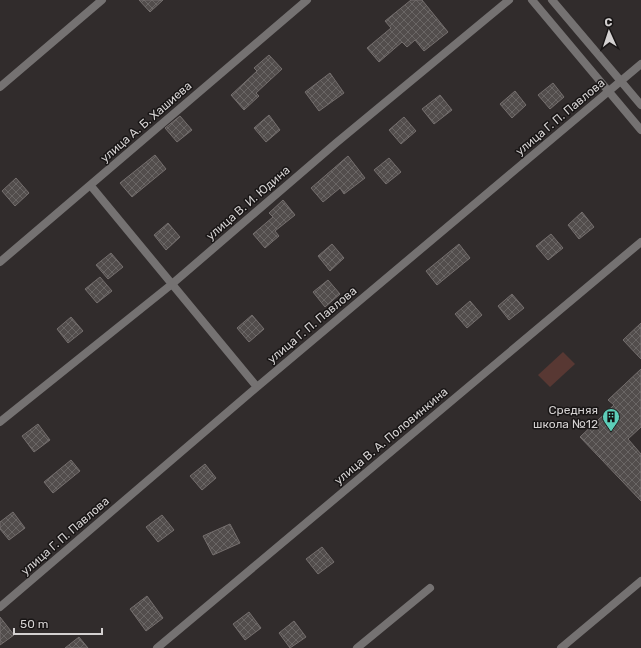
<svg xmlns="http://www.w3.org/2000/svg" width="641" height="648" viewBox="0 0 641 648" font-family="Rubik,sans-serif">
  <style>
    .garden { fill: #583833 }
    .building { fill: url(#building-cross-hatch); stroke: #756f6e }
    .lines { fill: none; stroke-linecap: round; stroke-linejoin: round }
    .minor { stroke: #757272; stroke-width: 8 }
    .tertiary { stroke: #757272; stroke-width: 8 }
    .labels { text-anchor: middle; dominant-baseline: central; stroke-width: 3; stroke-linejoin: round; paint-order: stroke }
    .street-label { font-size: 12px; fill: #d4d1d1; stroke: #181515 }
    .poi-label { font-size: 12px; fill: #d4d1d1; stroke: #181515; text-anchor: end }
  </style>
  <defs>
    <pattern id="building-cross-hatch" width="8" height="8" patternUnits="userSpaceOnUse"><rect width="8" height="8" fill="#524d4c"/><path d="M0 0l8 8M0 8l8-8" fill="none" stroke="#6a6665"/></pattern>
  </defs>
  <rect width="100%" height="100%" fill="#312c2c"/>
  <path class="garden" d="M563 352 575 364 550 387 538 375Z"/>
  <path class="building" d="M139 0H163L150 12Z
    M411 0H422L448 32 424 51 415 40 407 47 402 42 379 62 367 48 391 28 385 21Z
    M269 55 282 69 256 93 259 96 244 110 231 95 257 71 254 68Z
    M330 73 344 93 319 111 305 92Z
    M553 83 564 97 550 109 538 95Z
    M515 91 526 105 512 118 500 104Z
    M440 95 452 110 434 124 422 109Z
    M269 115 280 130 266 142 254 128Z
    M180 116 192 130 177 142 165 128Z
    M404 117 416 131 401 144 389 130Z
    M155 155 166 169 132 197 120 183Z
    M348 156 365 178 344 194 340 188 323 202 311 188Z
    M389 158 401 172 386 184 374 170Z
    M16 178 29 193 15 206 2 191Z
    M283 200 295 215 275 231 279 236 265 248 253 234 273 217 269 213Z
    M582 212 594 227 579 239 568 225Z
    M168 223 180 237 166 250 154 235Z
    M551 234 563 248 548 260 536 246Z
    M332 244 344 258 330 271 318 256Z
    M459 244 470 258 437 285 426 271Z
    M111 253 123 267 108 279 96 265Z
    M100 277 112 291 97 303 85 289Z
    M328 280 340 294 325 307 313 292Z
    M512 294 524 308 509 320 498 306Z
    M470 301 482 315 467 328 455 314Z
    M252 315 264 329 249 342 237 328Z
    M71 317 83 331 68 343 57 329Z
    M641 323V359L623 340Z
    M641 369V427L628 439 641 454V501L580 437 614 405 608 400Z
    M38 424 50 440 34 452 22 436Z
    M71 460 80 471 53 493 44 482Z
    M205 464 216 478 202 490 190 476Z
    M13 512 25 528 9 540 0 529V522Z
    M162 515 174 530 158 542 146 527Z
    M230 524 240 543 213 555 203 536Z
    M322 547 334 562 318 574 306 559Z
    M147 596 163 618 146 631 130 609Z
    M249 612 261 628 245 640 233 624Z
    M0 617 14 635 0 645Z
    M294 621 306 637 290 648 279 633Z
    M79 637 88 648H65Z"/>
  <g class="lines">
    <path class="minor" d="M0 87 102 0
      M91 186 257 387
      M0 262 307 0
      M0 422 172 284 336 143 509 0
      M0 607 257 387 641 64
      M157 648 641 242
      M357 648 430 588
      M561 648 641 581"/>
    <path class="tertiary" d="M532 0 641 130
      M552 0 641 105"/>
  </g>
  <defs>
    <symbol id="building-pin" viewBox="-11 -11 22 30"><path d="M0 17L-7.5 6A9.5 9.5 0 1 1 7.5 6Z" fill="#5dceb9" stroke="#181515"/><path d="M-4-6H4V6H1V3H-1V6H-4ZM-2.5-4.3h1.7v1.8h-1.7ZM.8-4.3h1.7v1.8H.8ZM-2.5-1h1.7V.8h-1.7ZM.8-1h1.7V.8H.8Z" fill="#111"/></symbol>
  </defs>
  <g fill-rule="evenodd">
    <use href="#building-pin" x="601" y="407" width="20" height="27"/>
  </g>
  <g class="labels">
    <g class="street-label">
      <text transform="translate(560 117) rotate(-40)">улица Г. П. Павлова</text>
      <text transform="translate(146 122) rotate(-41)">улица А. Б. Хашиева</text>
      <text transform="translate(248 203) rotate(-41)">улица В. И. Юдина</text>
      <text transform="translate(312 325) rotate(-40)">улица Г. П. Павлова</text>
      <text transform="translate(391 436) rotate(-40)">улица В. А. Половинкина</text>
      <text transform="translate(65 536) rotate(-41)">улица Г. П. Павлова</text>
    </g>
    <g class="poi-label">
      <text x="598" y="410">Средняя<tspan x="598" dy="14">школа №12</tspan></text>
    </g>
  </g>
  <g transform="translate(609 32) rotate(357)" stroke="#181515" stroke-width="3" paint-order="stroke">
  <path d="M0-3L7 15L0 10L-7 15Z" fill="#d4d1d1"/>
  <text y="-6" font-size="11" font-weight="bold" text-anchor="middle" fill="#d4d1d1">С</text>
  </g>
  <path d="M14 628v6h88v-6" fill="none" stroke="#d4d1d1" stroke-width="2"/>
  <text x="20" y="628" font-size="12" fill="#d4d1d1" stroke="#181515" stroke-width="3" paint-order="stroke">50 m</text>
</svg>
